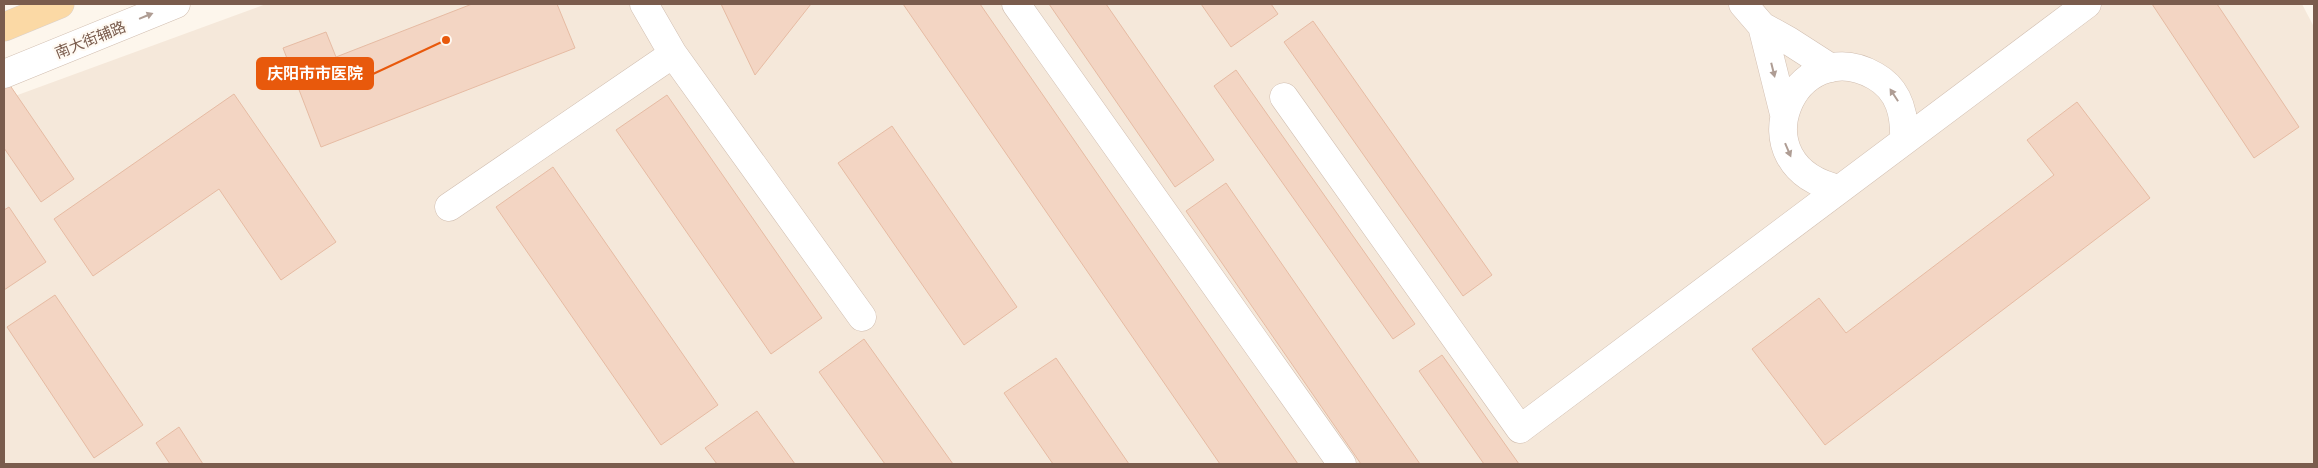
<svg xmlns="http://www.w3.org/2000/svg" width="2318" height="468" viewBox="0 0 2318 468" font-family="'Noto Sans','Noto Sans SC',sans-serif">
  <style>
    .residential { fill: #f5e8da }
    .building { fill: #f3d5c3; stroke: #e6bba3 }
    .lines { fill: none; stroke-linecap: round; stroke-linejoin: round }
    .minor-casing { stroke: #d1beb0; stroke-width: 29 }
    .major-casing { stroke: #dad1cd; stroke-width: 29 }
    .minor { stroke: #fff; stroke-width: 28 }
    .major { stroke: #fbd9a5; stroke-width: 28 }
    .oneway { fill: #af9d94 }
    .labels { text-anchor: middle; dominant-baseline: central; stroke-width: 4.5; stroke-linejoin: round; paint-order: stroke }
    .street-label { font-size: 15px; fill: #7a5c4d; stroke: #fffaf3 }
    .leader { fill: none; stroke: #e8590c; stroke-width: 2 }
    .callout-dot { fill: #e8590c; stroke: #fffaf3; stroke-width: 2 }
    .callout { fill: #e8590c; stroke: #e8590c; stroke-width: 2 }
    .callout-label { font-size: 16px; text-anchor: middle; font-weight: bold; fill: #fff }
  </style>
  <rect width="100%" height="100%" fill="#fdf6ec"/>
  <path class="residential" d="M266 4H2302L2314 27V464H4V100Z"/>
  <path class="building" d="M472 4H557L575 48 321 147 283 48 326 32 336 57Z
    M721 4H811L755 75Z
    M903 4H980L1298 464H1220Z
    M1049 4H1106L1214 160 1175 187Z
    M1201 4H1271L1278 14 1231 47Z
    M2152 4H2217L2299 127 2254 158Z
    M1313 21 1492 275 1463 296 1284 42Z
    M1236 70 1415 324 1393 339 1214 86Z
    M7 81 74 179 41 202 4 148V83Z
    M234 94 336 242 281 280 219 189 93 276 54 219Z
    M667 95 822 318 771 354 616 130Z
    M2077 102 2150 198 1825 445 1752 349 1819 298 1846 333 2054 175 2027 140Z
    M892 126 1017 307 964 345 838 163Z
    M553 167 718 405 661 445 496 207Z
    M1226 183 1420 464H1361L1186 211Z
    M9 207 46 262 4 290V210Z
    M55 295 143 425 94 458 7 327Z
    M864 339 953 464H885L819 372Z
    M1442 355 1519 464H1484L1419 371Z
    M1056 358 1129 464H1053L1004 393Z
    M757 411 795 464H717L705 448Z
    M179 427 203 464H170L156 443Z"/>
  <g class="lines">
    <defs>
      <path id="minor" d="M644 4 673 54 862 317
        M1016 4 1342 464
        M1743 4 1762 26 1789 41 1831 68
        M1762 26 1784 114
        M4 74 176 4
        M1284 97 1520 429 2087 4
        M1840 189C1734 166 1794 30 1875 76 1900 90 1905 115 1904 141
        M449 207 673 54"/>
      <path id="major" d="M4 27 60 4"/>
    </defs>
    <use href="#minor" class="minor-casing"/>
    <use href="#major" class="major-casing"/>
    <use href="#minor" class="minor"/>
    <use href="#major" class="major"/>
  </g>
  <defs><path id="oneway-solid" d="M-6-.8H1V-3.2L6.5 0L1 3.2V.8H-6Z" transform="scale(1.25)"/></defs>
  <g class="oneway">
    <use href="#oneway-solid" transform="translate(146 16) rotate(-22)"/>
    <use href="#oneway-solid" transform="translate(1773 70) rotate(76)"/>
    <use href="#oneway-solid" transform="translate(1894 95) rotate(-123)"/>
    <use href="#oneway-solid" transform="translate(1788 150) rotate(67)"/>
  </g>
  <g class="labels">
    <g class="street-label">
      <text transform="translate(90 39) rotate(-22)">南大街辅路</text>
    </g>
  </g>
  <path class="leader" d="M446 40L373 74"/>
  <circle class="callout-dot" cx="446" cy="40" r="5"/>
  <rect class="callout" x="257" y="58" width="116" height="31" rx="5"/>
  <g class="callout-label">
    <text x="315" y="79">庆阳市市医院</text>
  </g>
  <rect width="2318" height="468" fill="none" stroke="#7a5c4d" stroke-width="10"/>
</svg>
